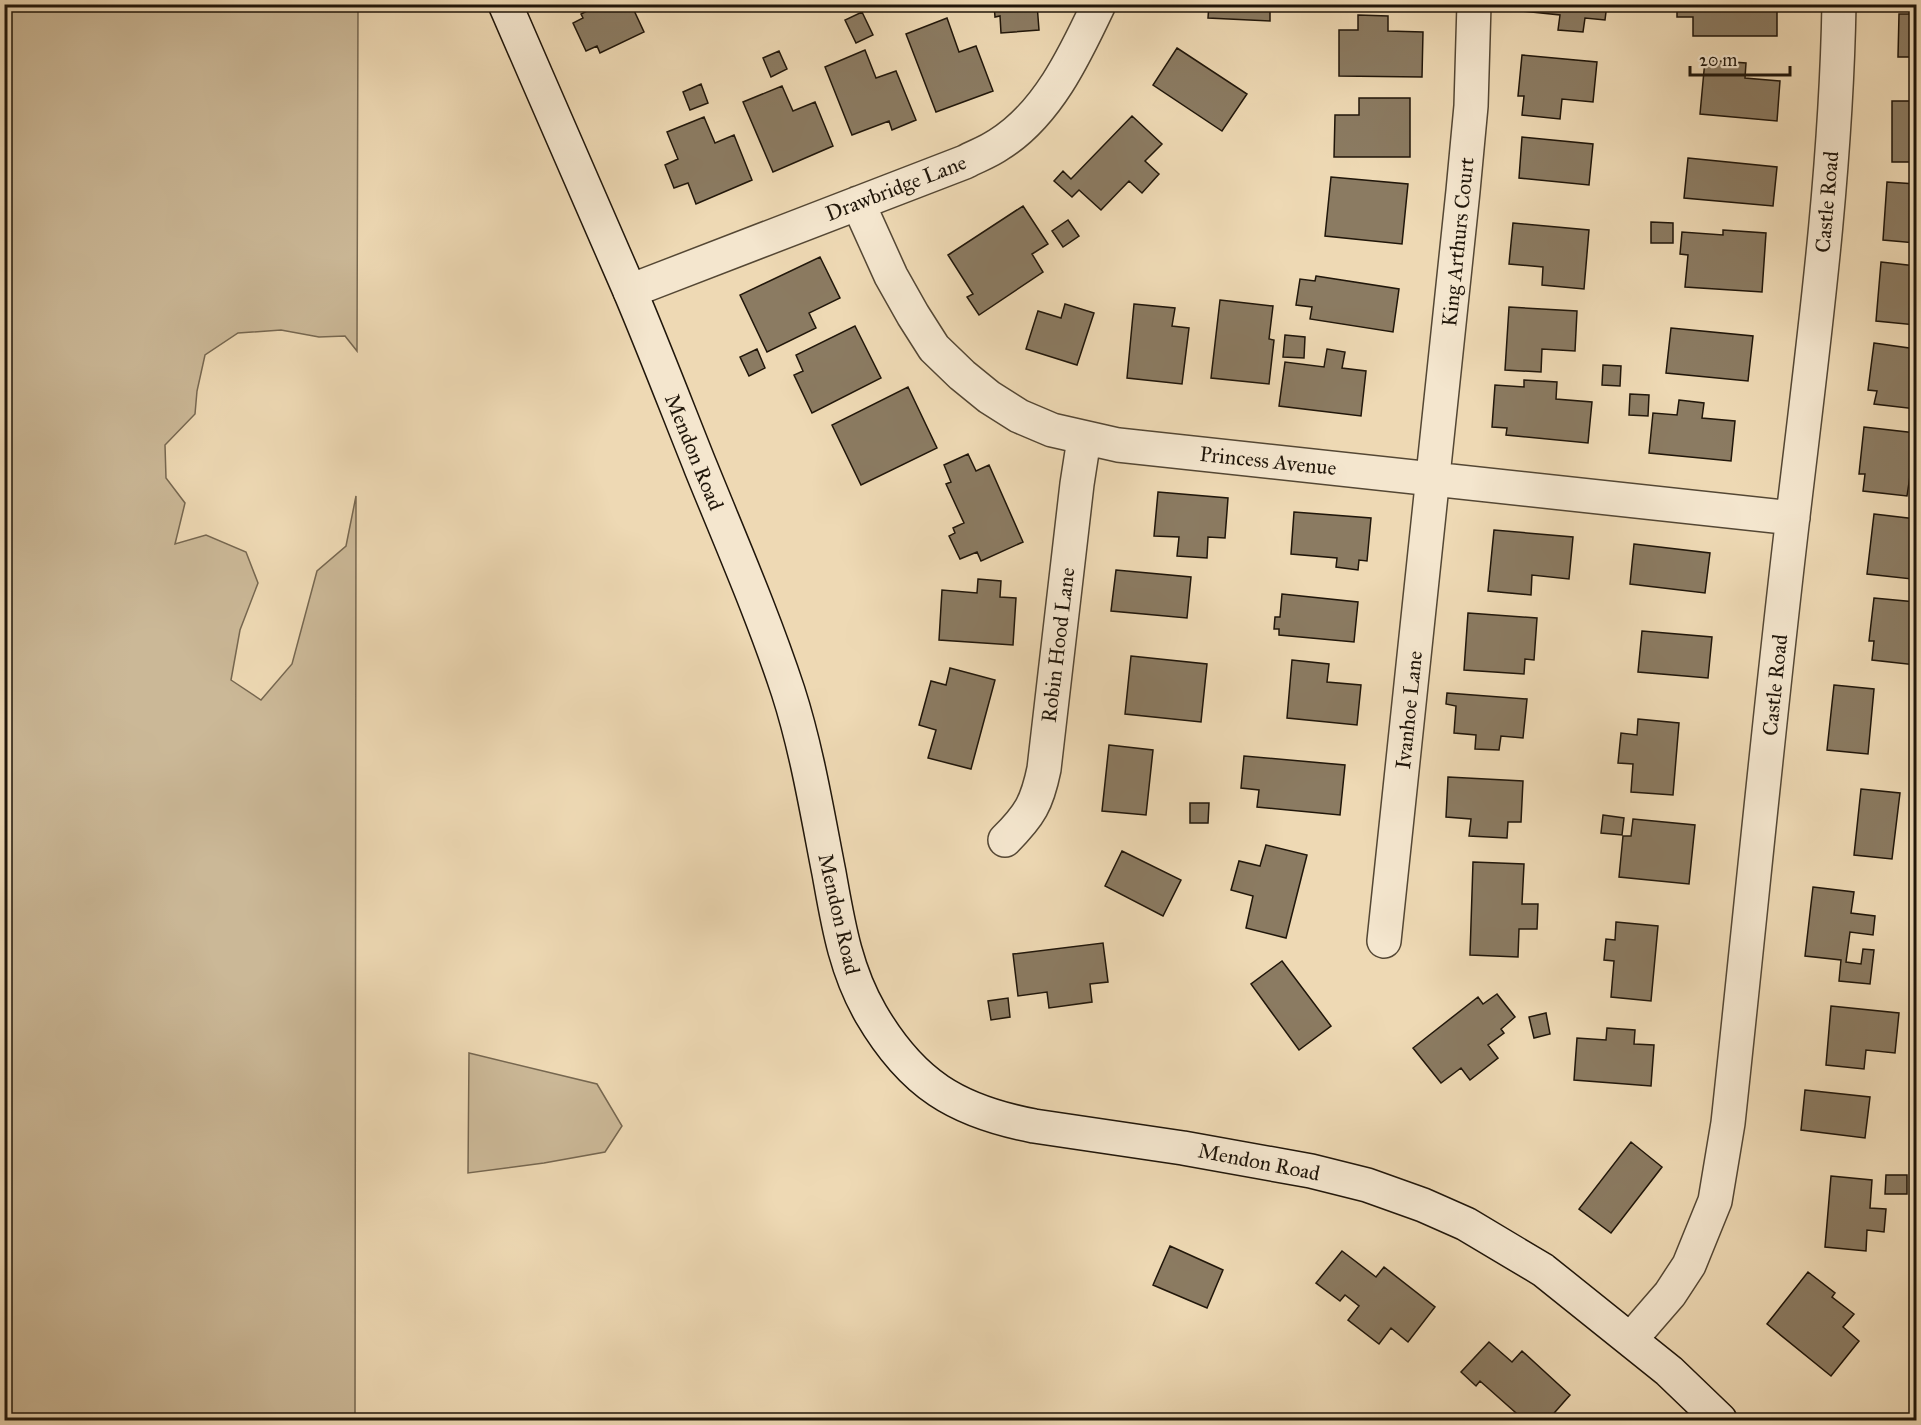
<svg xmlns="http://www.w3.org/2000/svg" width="1921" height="1425" viewBox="0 0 1921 1425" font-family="'IM FELL Great Primer',serif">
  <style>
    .green { fill: #cbb897; stroke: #766750; stroke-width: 1.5 }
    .building { fill: #8b7b62; stroke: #20160a; stroke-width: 1.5 }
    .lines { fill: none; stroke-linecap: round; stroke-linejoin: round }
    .street-casing { stroke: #544734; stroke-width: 36 }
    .secondary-casing { stroke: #20160a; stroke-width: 36 }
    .street { stroke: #f4e6ce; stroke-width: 33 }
    .secondary { stroke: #f4e6ce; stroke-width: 33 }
    .labels { text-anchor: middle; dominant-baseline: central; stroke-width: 6; stroke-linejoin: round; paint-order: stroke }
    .street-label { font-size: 21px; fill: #20160a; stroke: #f4e6ce }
  </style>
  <rect width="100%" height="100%" fill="#eed9b4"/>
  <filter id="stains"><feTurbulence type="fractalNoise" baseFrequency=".00333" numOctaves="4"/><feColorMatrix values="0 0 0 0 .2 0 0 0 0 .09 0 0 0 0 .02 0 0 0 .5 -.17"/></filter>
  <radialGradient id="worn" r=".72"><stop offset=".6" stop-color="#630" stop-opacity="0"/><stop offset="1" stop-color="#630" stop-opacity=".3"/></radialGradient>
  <path class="green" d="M5 4 358 5 357 351 345 336 319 337 281 330 238 333 205 355 197 391 195 414 165 445 166 478 185 503 175 544 206 535 246 552 258 583 240 630 231 680 261 700 292 664 317 571 346 546 356 496 355 1420H5Z
    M469 1053 597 1084 622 1126 605 1152 544 1163 468 1173Z"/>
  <path class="building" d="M601 4H631L644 32 600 53 597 46 586 51 573 23 583 18 581 14Z
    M994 4H1037L1039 30 1001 33 1000 16 995 17Z
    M1209 4H1270V21L1208 18Z
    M1522 4H1607L1605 20 1585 18 1583 32 1558 30 1560 15 1522 11Z
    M1677 4H1777V36H1693V17H1677Z
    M862 12 873 35 856 43 845 20Z
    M1899 14H1916V57H1898Z
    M1358 15 1388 16V31L1423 32 1422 77 1339 76V30H1358Z
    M947 18 959 52 976 46 993 91 936 112 906 34Z
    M1177 48 1247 94 1222 131 1153 85Z
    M865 50 876 78 896 71 916 120 892 130 889 121 852 135 825 67Z
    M779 51 787 69 771 77 763 58Z
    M1522 55 1597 62 1593 102 1562 99 1560 119 1522 115 1524 96H1518Z
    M1705 60 1746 63 1745 78 1780 81 1777 121 1700 114Z
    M701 84 708 103 690 110 683 92Z
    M782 86 793 111 815 102 833 146 773 172 743 102Z
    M1359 98H1410V157H1334L1335 115H1359Z
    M1892 101H1916V162H1892Z
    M1132 116 1162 144 1145 161 1159 174 1142 193 1129 181 1101 210 1079 190 1072 197 1054 181 1063 171 1071 179Z
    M704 117 715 143 734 135 752 180 696 204 688 183 674 188 665 165 678 159 667 132Z
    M1522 137 1593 144 1589 185 1519 178Z
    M1688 158 1777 167 1773 206 1684 198Z
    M1331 177 1408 184 1402 244 1325 236Z
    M1887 182 1916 184V243L1883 240Z
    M1023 206 1048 244 1032 254 1043 272 979 315 967 297 973 294 948 255Z
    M1068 220 1079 236 1063 247 1052 231Z
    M1651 222 1673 223V243H1651Z
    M1513 223 1589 230 1584 289 1542 285 1543 267 1509 264Z
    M1723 230 1766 233 1762 292 1685 287 1688 255 1680 254 1682 232 1723 235Z
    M820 257 840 298 809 313 816 328 767 352 740 295Z
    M1881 262 1916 266V325L1876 321Z
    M1316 276 1399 289 1393 332 1310 319 1312 307 1296 305 1300 279 1315 281Z
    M1220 300 1273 306 1269 339 1274 340 1269 384 1211 378Z
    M1065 304 1094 313 1077 365 1026 349 1038 311 1061 318Z
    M1134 304 1175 308 1172 326 1189 328 1182 384 1127 378Z
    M1509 307 1577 311 1575 351 1542 349 1541 372 1505 370Z
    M855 326 881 378 812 413 794 375 803 371 796 355Z
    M1671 328 1753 336 1748 381 1666 373Z
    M1285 335 1305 337 1304 358 1283 357Z
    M1874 343 1916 349V409L1874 404 1877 391 1868 390Z
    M757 349 765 368 749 376 740 357Z
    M1327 349 1345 352 1342 368 1366 371 1361 416 1279 406 1285 362 1324 367Z
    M1603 365 1621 366 1620 386 1602 385Z
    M1524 380 1557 382 1556 399 1592 402 1588 443 1506 435 1507 428 1492 427 1495 385 1524 387Z
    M908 387 937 448 861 485 832 425Z
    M1630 394 1649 395 1648 416 1629 415Z
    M1679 400 1704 403 1702 418 1735 421 1731 461 1649 453 1653 413 1677 415Z
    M1864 427 1916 433V477L1910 476 1907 496 1863 491 1865 474H1859Z
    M968 454 976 471 989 465 1023 542 981 561 977 552 960 559 949 536 955 533 953 528 964 523 946 484 951 482 944 465Z
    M1158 492 1228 498 1225 538 1208 537 1207 558 1177 556 1179 537 1154 536Z
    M1294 512 1371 518 1367 561 1359 560 1358 570 1336 567 1337 558 1291 554Z
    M1874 514 1916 519V559H1915L1912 579 1867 574Z
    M1494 530 1573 537 1569 579 1532 575 1531 595 1488 591Z
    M1634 544 1710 553 1705 593 1630 584Z
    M1116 570 1191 577 1187 618 1111 611Z
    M978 579 1001 581 1000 597 1016 598 1013 645 939 640 942 590 977 593Z
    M1282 594 1358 602 1354 642 1279 635V629H1274L1275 617H1280Z
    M1874 598 1916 602V665L1872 660 1874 641H1869Z
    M1468 613 1537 618 1534 660 1525 659 1524 674 1464 670Z
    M1642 631 1712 637 1708 678 1638 672Z
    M1131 656 1207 664 1201 722 1125 714Z
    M1292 660 1329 664 1327 682 1361 685 1357 725 1287 718Z
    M950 668 995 680 971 769 928 758 936 730 919 725 931 681 946 685Z
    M1834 685 1874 689 1868 754 1827 750Z
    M1447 693 1527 699 1523 738 1501 736 1499 750 1475 749 1476 735 1454 733 1456 706 1446 704Z
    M1638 719 1679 723 1673 795 1631 792 1633 764 1618 763 1621 733 1637 735Z
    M1109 745 1153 750 1146 815 1102 811Z
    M1244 756 1345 765 1340 815 1257 807 1259 790 1241 788Z
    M1448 777 1523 781 1521 822H1508L1507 838 1469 836 1471 819 1446 817Z
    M1861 789 1900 793 1892 859 1854 855Z
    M1190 803H1209L1208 823H1190Z
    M1603 815 1624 818 1622 835 1601 833Z
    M1633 819 1695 825 1689 884 1619 877 1623 836H1631Z
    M1266 845 1307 855 1286 938 1246 928 1253 896 1231 890 1239 861 1260 866Z
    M1122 851 1181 880 1163 916 1105 886Z
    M1473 862 1524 864 1522 904H1538L1537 929H1519L1518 957 1470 955Z
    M1813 887 1854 892 1851 913 1875 916 1873 935 1850 932 1846 962 1861 964 1863 949 1874 950 1870 984 1839 981 1841 960 1805 956Z
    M1616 922 1658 926 1651 1001 1611 997 1614 961 1604 960 1606 939 1615 940Z
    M1103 943 1108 982 1090 984 1092 1002 1049 1008 1047 992 1018 996 1013 954Z
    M1282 961 1331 1026 1299 1050 1251 984Z
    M1497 994 1515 1017 1501 1029 1504 1033 1488 1045 1498 1058 1470 1080 1461 1068 1441 1083 1413 1048 1478 997 1483 1004Z
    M1008 998 1010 1017 991 1020 988 1001Z
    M1831 1006 1899 1013 1895 1053 1866 1050 1864 1069 1826 1065Z
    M1546 1013 1550 1034 1534 1038 1529 1017Z
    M1607 1028 1635 1030 1634 1044 1654 1045 1651 1086 1574 1080 1577 1038 1606 1040Z
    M1805 1090 1870 1097 1865 1138 1801 1130Z
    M1631 1142 1662 1167 1611 1233 1579 1209Z
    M1886 1175H1907V1194H1885Z
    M1831 1176 1872 1180 1870 1208 1886 1209 1884 1232 1867 1230 1866 1251 1825 1247Z
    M1170 1246 1223 1270 1207 1308 1153 1285Z
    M1342 1251 1376 1277 1384 1267 1435 1307 1408 1342 1391 1328 1379 1344 1348 1320 1359 1306 1345 1295 1340 1301 1316 1283Z
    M1808 1272 1835 1293 1832 1297 1854 1314 1843 1327 1859 1341 1831 1376 1767 1324Z
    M1489 1342 1512 1362 1522 1351 1570 1395 1548 1420H1524L1480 1381 1476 1386 1461 1372Z"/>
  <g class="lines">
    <defs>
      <path id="street" d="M858 203 891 276 913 315 934 348 962 375 989 397 1019 416 1052 430 1118 445 1793 518
        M630 291 965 162C976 156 988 152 998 145 1047 115 1075 55 1099 4
        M1005 840C1030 815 1037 803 1044 769L1077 484 1084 439
        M1384 941 1463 191 1471 106 1474 4
        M1631 1339 1670 1294 1689 1265 1715 1201 1728 1123C1750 920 1769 718 1793 516 1813 346 1836 176 1839 4"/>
      <path id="secondary" d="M505 4C546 99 588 193 629 289 654 348 677 408 701 468 731 542 763 615 788 691 807 750 817 812 829 873 838 923 845 969 871 1014 912 1084 956 1111 1034 1126L1183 1148 1311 1171 1367 1185 1423 1205 1466 1224 1543 1270 1669 1371 1720 1420"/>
    </defs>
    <use href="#street" class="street-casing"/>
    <use href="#secondary" class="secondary-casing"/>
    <use href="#street" class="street"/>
    <use href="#secondary" class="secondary"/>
  </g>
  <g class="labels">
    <g class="street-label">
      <text transform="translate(896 188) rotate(-21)">Drawbridge Lane</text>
      <text transform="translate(1827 202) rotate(-85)">Castle Road</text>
      <text transform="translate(1458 242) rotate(-84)">King Arthurs Court</text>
      <text transform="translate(694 452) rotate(68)">Mendon Road</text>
      <text transform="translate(1268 461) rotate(6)">Princess Avenue</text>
      <text transform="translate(1058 645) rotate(-83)">Robin Hood Lane</text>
      <text transform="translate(1775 685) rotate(-84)">Castle Road</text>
      <text transform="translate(1409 710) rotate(-84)">Ivanhoe Lane</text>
      <text transform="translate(839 914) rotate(77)">Mendon Road</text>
      <text transform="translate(1259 1162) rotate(11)">Mendon Road</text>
    </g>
  </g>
  <rect width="1921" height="1425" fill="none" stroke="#eed9b4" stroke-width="24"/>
  <rect x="6" y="6" width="1909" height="1413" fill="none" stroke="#20160a" stroke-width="3"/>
  <rect x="12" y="12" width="1897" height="1401" fill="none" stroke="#20160a" stroke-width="1.5"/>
  <path d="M1690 66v9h100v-9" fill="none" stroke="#20160a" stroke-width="3"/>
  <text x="1699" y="66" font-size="18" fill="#20160a" stroke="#f4e6ce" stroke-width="4.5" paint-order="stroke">20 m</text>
  <rect width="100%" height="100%" filter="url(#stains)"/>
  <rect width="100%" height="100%" fill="url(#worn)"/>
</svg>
